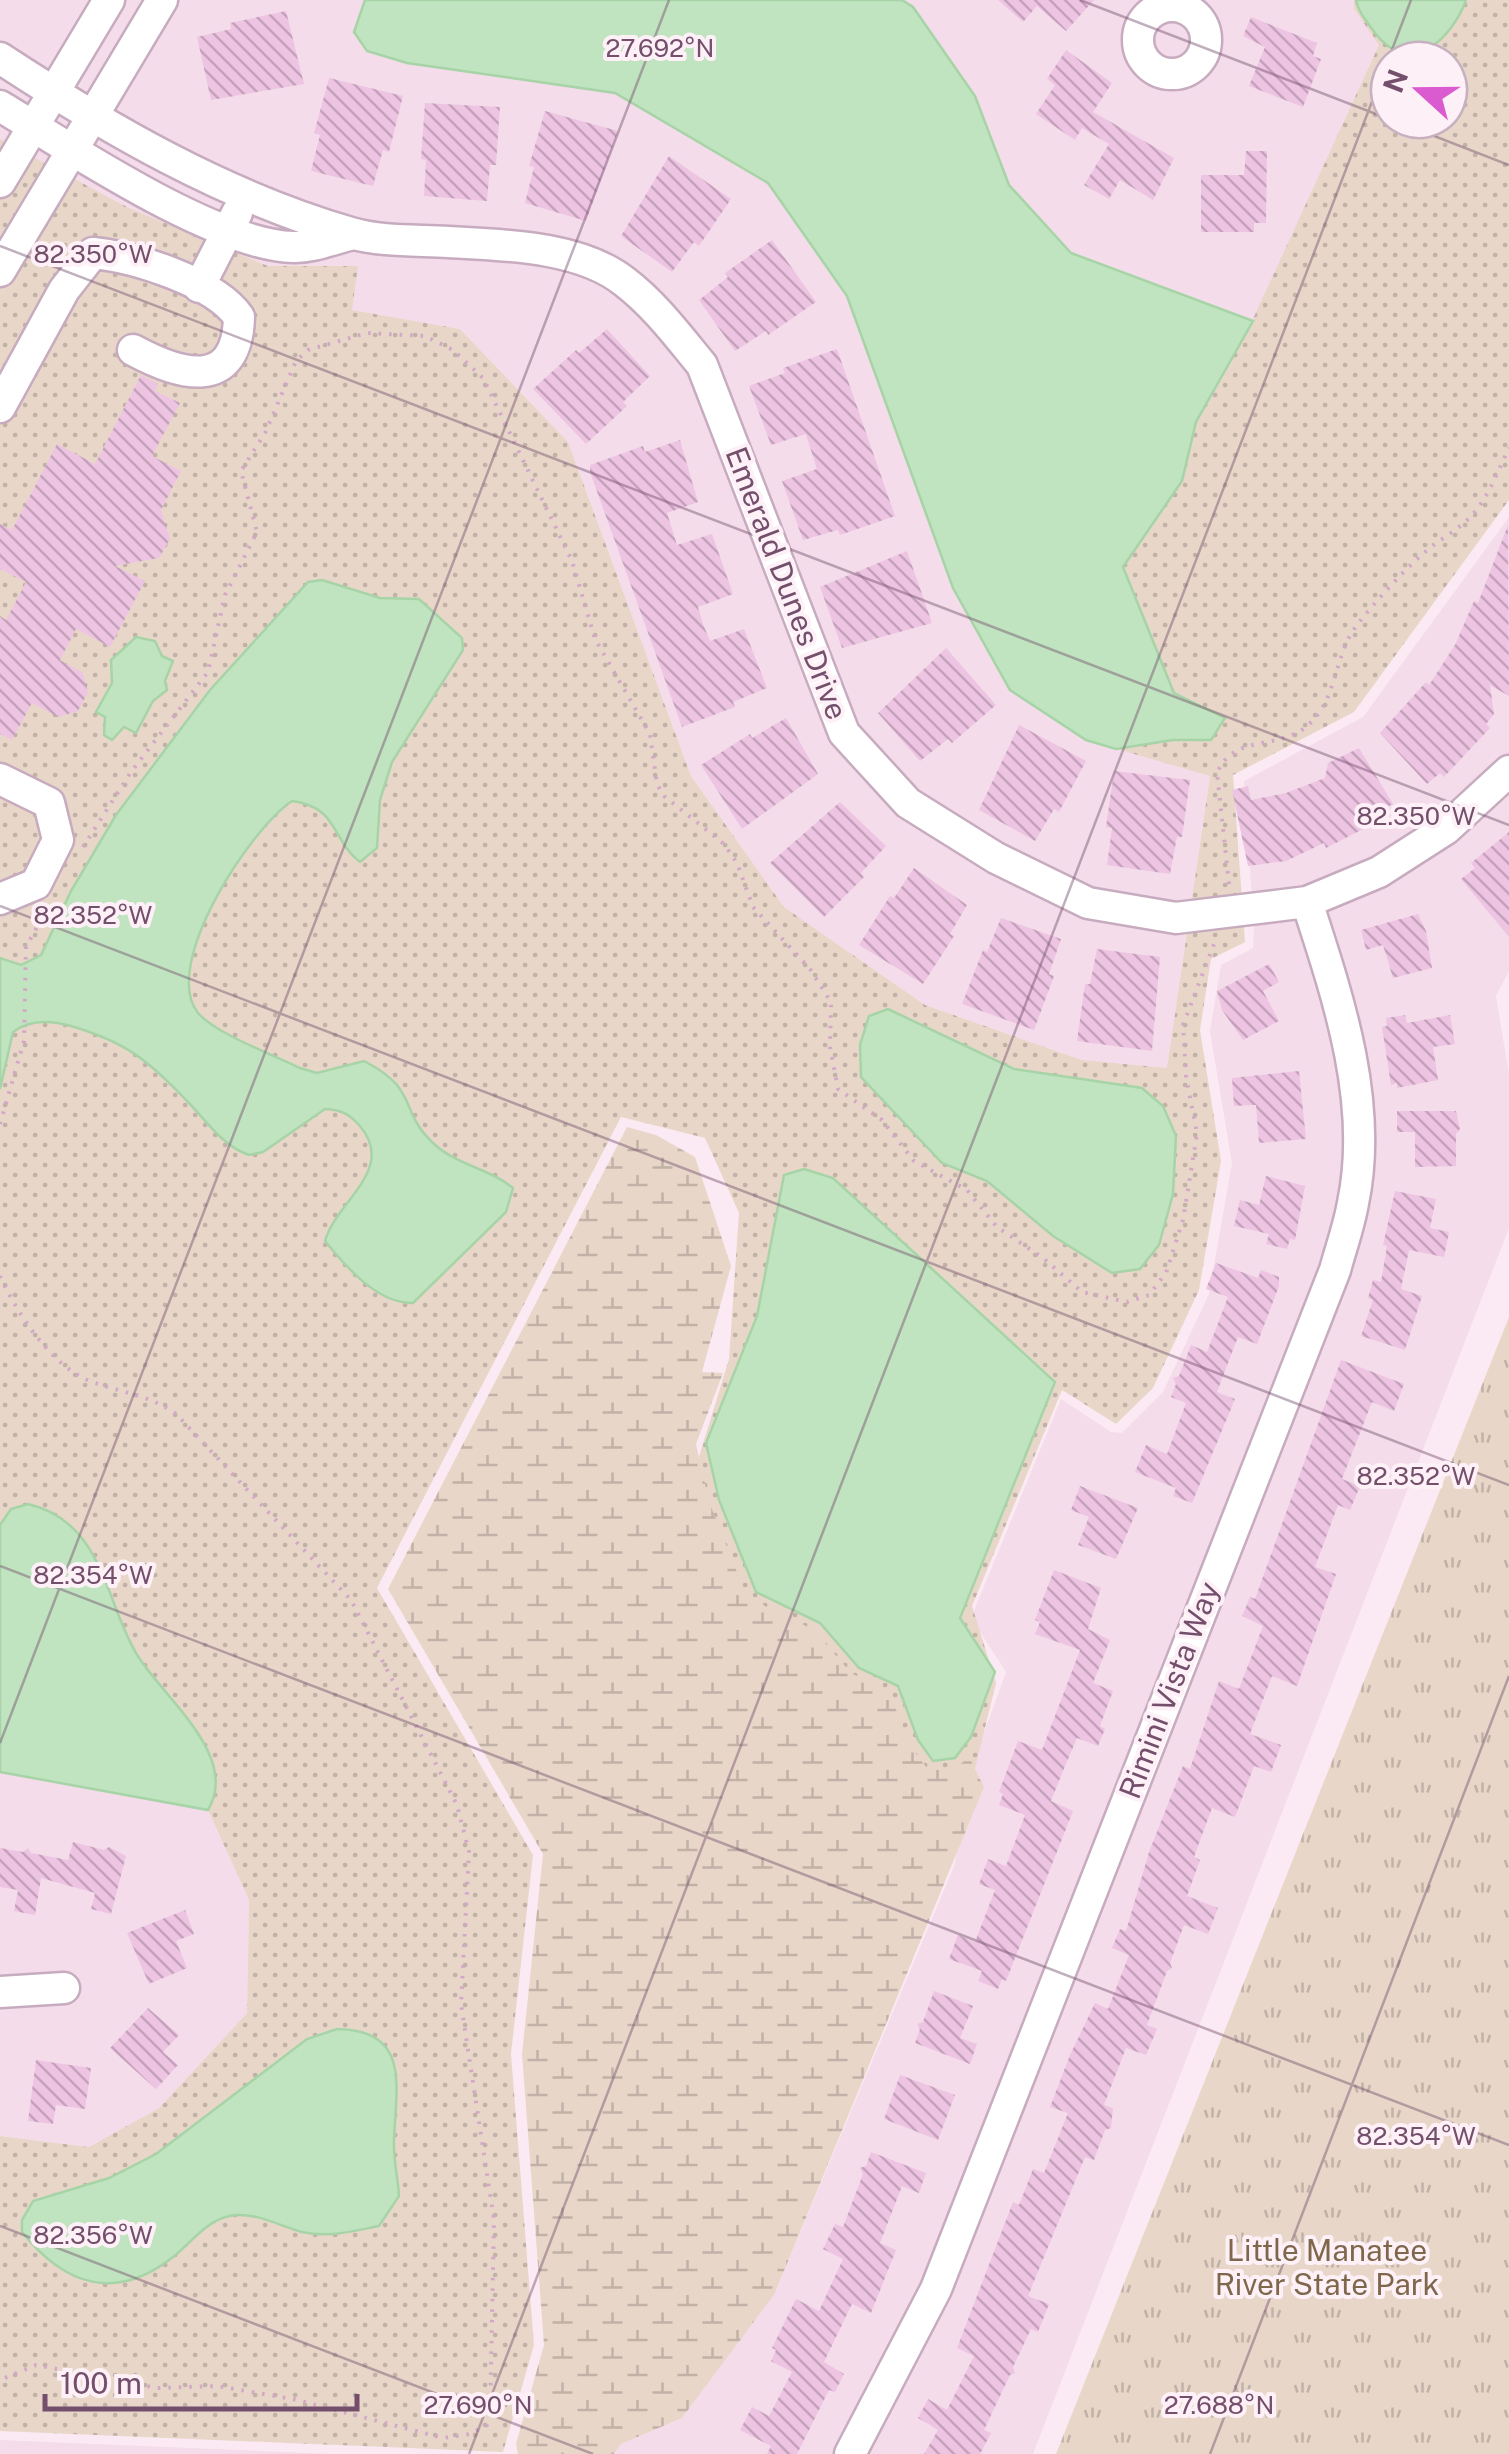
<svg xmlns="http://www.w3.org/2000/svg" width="1509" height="2454" viewBox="0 0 1509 2454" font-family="'Public Sans',sans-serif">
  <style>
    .residential { fill: #f4dcea }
    .grass { fill: url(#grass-dots); fill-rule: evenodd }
    .wetland { fill: url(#wetland-marsh) }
    .park { fill: url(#park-tufts) }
    .water { fill: #c0e3c0; stroke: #a7d4a7; stroke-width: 2.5 }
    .building { fill: url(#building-back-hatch) }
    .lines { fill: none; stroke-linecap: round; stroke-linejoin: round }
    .minor-casing { stroke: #c7abbf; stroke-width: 35 }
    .path { stroke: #d3a7c8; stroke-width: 4; stroke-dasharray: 2.5 8; stroke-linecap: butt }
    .minor { stroke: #fff; stroke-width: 30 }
    .ticks { fill: none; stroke: #744f6c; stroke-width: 2.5; stroke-opacity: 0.45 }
    .labels { text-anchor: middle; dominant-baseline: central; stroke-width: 8; stroke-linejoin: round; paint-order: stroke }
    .street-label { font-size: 30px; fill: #744f6c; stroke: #fef0f7 }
    .park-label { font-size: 30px; fill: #7e674b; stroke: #fef0f7 }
    .ticks-label { font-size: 25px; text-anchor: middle; fill: #744f6c; stroke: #fef0f7; stroke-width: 8; stroke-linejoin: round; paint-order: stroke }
  </style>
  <defs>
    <pattern id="grass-dots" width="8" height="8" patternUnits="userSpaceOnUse" patternTransform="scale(2.5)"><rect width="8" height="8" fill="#e8d7c9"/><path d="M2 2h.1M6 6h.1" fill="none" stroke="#c1b1a7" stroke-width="1.8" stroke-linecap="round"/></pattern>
    <pattern id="wetland-marsh" width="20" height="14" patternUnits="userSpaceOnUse" patternTransform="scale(2.5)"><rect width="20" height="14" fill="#e8d7c9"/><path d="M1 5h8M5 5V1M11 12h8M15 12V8" fill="none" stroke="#c1b1a7"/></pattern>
    <pattern id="park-tufts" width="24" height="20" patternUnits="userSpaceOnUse" patternTransform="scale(2.5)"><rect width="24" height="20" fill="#e8d7c9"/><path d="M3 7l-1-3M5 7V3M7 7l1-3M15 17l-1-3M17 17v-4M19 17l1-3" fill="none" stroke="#c1b1a7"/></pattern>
    <pattern id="building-back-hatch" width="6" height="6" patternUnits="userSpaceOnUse" patternTransform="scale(2.5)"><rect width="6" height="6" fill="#eec4e3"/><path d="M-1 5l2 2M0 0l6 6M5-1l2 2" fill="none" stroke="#c5a2bc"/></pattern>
  </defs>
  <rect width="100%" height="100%" fill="#fbeaf3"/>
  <path class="residential" d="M0 0H365L354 32 407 63 615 93 768 183 847 296 953 588 1086 740 1210 775 1167 1069 1082 1060 925 1005 784 907 691 776 568 442 460 329 351 310 357 267 268 266 127 207 0 139Z
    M902 0H1354V9L1380 44 1253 321 1071 253 1009 185 975 96Z
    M1509 517V753L1438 820 1372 862 1302 892 1252 899 1244 781 1363 717Z
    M1509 788V971L1496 996 1509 1074V1228L1033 2454H864L946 2294 1366 1202 1321 909Z
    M1299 915 1341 1065 1346 1140 1342 1198 1324 1266 924 2284 836 2454H614L621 2444 682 2418 774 2295 955 1864 969 1757 981 1741 1006 1672 971 1618 1061 1399 1111 1432 1122 1433 1163 1392 1209 1294 1232 1163 1210 1031 1221 965 1253 948 1254 922Z
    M0 1772 208 1810 249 1900 247 2013 159 2108 89 2147 0 2136Z
    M0 2440 332 2454H0Z"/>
  <path class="grass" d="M365 0H902L913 7 975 96 1009 185 1071 253 1252 321 1379 45 1354 9V0H1509V500L1354 712 1233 775 1245 942 1211 959 1200 1030 1221 1161 1199 1290 1153 1388 1116 1424 1062 1390 972 1606 996 1683 966 1805 745 1607 690 1486 729 1359 739 1213 705 1138 621 1117 377 1588 533 1855 511 2054 534 2345 503 2452 0 2431V2136L89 2147 159 2108 247 2013 249 1900 208 1810 0 1772V139L127 207 268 266H358L352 310 460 329 568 442 691 776 784 907 925 1005 1082 1060 1167 1068 1210 776 1086 740 1010 690 953 588 847 296 768 183 615 93 407 63 367 51 354 32ZM1389 60H1449V120H1389Z"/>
  <path class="wetland" d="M627 1127 656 1135 695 1157 731 1266 702 1372 723 1373 696 1444 709 1502 747 1597 814 1630 851 1673 890 1693 908 1743 927 1768 957 1767 969 1757 984 1787 774 2295 682 2418 621 2444 614 2454H518L516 2444 544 2345 522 2054 543 1854 388 1589Z"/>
  <path class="park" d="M1509 1317V2454H1056Z"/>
  <path class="water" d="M365 0H902L913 7 975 96 1009 185 1071 253 1253 321 1196 422 1182 481 1123 567 1174 693 1225 718 1211 740H1173L1116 749 1086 740 1010 690 953 588 847 296 768 183 615 93 407 63 367 51 354 32Z
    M1356 0H1466C1452 39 1410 79 1375 33 1368 23 1358 12 1356 0Z
    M322 580 380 598 419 599 462 638 463 650 392 762 380 800 377 848 360 862C331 840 339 807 292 801 250 829 160 966 198 1013 216 1034 274 1055 300 1068L317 1073 364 1061C420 1090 398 1109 432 1142 455 1165 489 1168 513 1188L506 1212 413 1303C378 1304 346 1267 325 1241 336 1201 398 1169 359 1125 348 1113 341 1110 325 1109L263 1152 249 1155C222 1146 206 1120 186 1100 147 1059 125 1042 71 1026 50 1020 30 1019 13 1032L0 1089V958L21 965 41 955 71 891 116 815 210 690 308 582Z
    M136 637 155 641 162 656 173 661 165 681 167 690 153 701 136 733 124 727 112 740 104 735 105 717 96 712 112 683 111 660Z
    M888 1009 1014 1069 1142 1088 1163 1106 1176 1136 1173 1194 1159 1245 1140 1269 1112 1273 1053 1236 987 1181 942 1163 861 1077 860 1045 869 1016Z
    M804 1169 833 1178 1055 1382 960 1618 995 1672 971 1737 955 1758 933 1761 918 1740 898 1686 859 1668 820 1623 756 1592 719 1500 706 1443 757 1316 784 1175Z
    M28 1504C103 1522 104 1598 136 1653 160 1695 241 1755 208 1810L0 1772V1525L11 1509Z
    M337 2029C411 2030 396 2086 394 2140 393 2159 398 2177 399 2196L379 2226C354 2231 328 2238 302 2232 279 2226 261 2214 236 2215 209 2217 193 2241 173 2257 116 2302 65 2286 22 2232V2220L33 2201 109 2178 156 2154 307 2039Z"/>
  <path class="building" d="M998 0H1094L1066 31 1037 6 1023 22Z
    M286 11 304 84 211 100 197 37 231 29 230 23Z
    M1251 17 1317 43 1313 56 1321 59 1303 107 1249 86 1265 47 1243 36Z
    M1066 50 1112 83 1093 112 1174 158 1153 200 1120 180 1109 199 1084 185 1109 144 1082 128 1075 140 1036 114 1055 85 1047 79Z
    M329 78 403 96 389 152 383 150 373 186 311 171 320 135 314 133Z
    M425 103 500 107 496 165H490L487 201 424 196 426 160 421 159Z
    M545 111 618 131 586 221 525 203 534 167 529 166Z
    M1246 151H1267L1266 223H1254V232H1201V175H1244Z
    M669 156 731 199 699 246 694 242 672 272 621 236Z
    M772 240 816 302 768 335 766 331 735 351 699 300 728 277 725 273Z
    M607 329 650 376 623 402 627 406 586 444 533 389 576 350 579 353Z
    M837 349 895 516 840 535 838 530 803 540 782 481 817 469 807 438 806 434 771 445 749 386 785 373 783 368Z
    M141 375 158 384 155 391 180 403 152 456 181 471 161 510 170 539 159 558 115 566 145 581 110 647 76 629 60 660 83 673 88 692 78 711 58 717 32 703 12 740 0 734V616L6 620 26 582 0 569V524L12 530 57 444 95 464Z
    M680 440 698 502 667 513 677 545 712 534 733 594 698 607 703 624 710 641 744 629 767 688 733 702 735 707 682 727 590 472V465L643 446 645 452Z
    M1508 525 1509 696 1490 685 1494 714 1486 724 1490 728 1444 777 1440 773 1427 784 1380 733 1426 682 1429 685 1455 645 1474 601 1478 603Z
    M907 551 932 623 842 648 820 587Z
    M946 648 996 705 952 743 948 739 920 761 878 713Z
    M786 718 818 774 742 829 701 765 750 734 752 738Z
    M1019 725 1086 761 1059 812 1054 809 1035 841 979 810Z
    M1359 748 1393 804 1378 812 1383 819 1326 848 1324 843 1286 861 1248 866 1232 790 1248 786 1251 800 1286 793 1325 778 1328 763Z
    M1114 771 1190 780 1182 837H1177L1170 874 1107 865 1112 828 1106 827Z
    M840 802 886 846 861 873 864 877 824 917 770 863Z
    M1509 832V937L1461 879 1475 868 1471 863Z
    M914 868 967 905 950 934 954 936 923 984 859 945 890 896 894 898Z
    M1418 914 1426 931 1432 968 1393 978 1383 945 1366 950 1361 930Z
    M1001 918 1061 939 1049 974 1054 976 1034 1030 962 1004 983 950 987 952Z
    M1097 949 1160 957 1152 1051 1077 1041 1085 984H1090Z
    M1269 964 1279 982 1263 991 1279 1021 1243 1040 1222 1010 1217 991Z
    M1405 1015 1407 1023 1450 1015 1455 1044 1433 1047 1438 1080 1397 1088V1083L1391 1085 1382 1027 1387 1026 1386 1018Z
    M1299 1071 1306 1139 1259 1143 1256 1105 1234 1106 1232 1078Z
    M1397 1111H1456L1460 1129 1456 1134V1166L1415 1167V1132H1397Z
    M1266 1176 1305 1186 1295 1240 1290 1239 1287 1249 1266 1244 1269 1234 1234 1226 1240 1200 1259 1205Z
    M1395 1191 1436 1199 1430 1228 1449 1232 1444 1257 1409 1250 1401 1289 1422 1296 1405 1350 1361 1336 1373 1300 1368 1298 1373 1280 1381 1282 1387 1246 1383 1245Z
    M1216 1263 1258 1278 1261 1270 1279 1277V1286L1257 1344 1238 1337 1217 1392 1235 1399 1192 1503 1173 1496 1176 1488 1135 1472 1146 1445 1167 1454 1186 1403 1171 1397 1176 1384 1173 1378 1179 1376 1191 1345 1207 1352 1228 1297 1206 1289Z
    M1341 1360 1404 1384 1394 1411 1372 1402 1342 1479 1360 1486 1350 1510 1338 1505 1315 1567 1336 1574 1297 1686 1272 1676 1250 1734 1281 1745 1271 1772 1254 1766 1235 1817 1212 1808 1194 1857 1200 1860 1187 1896 1218 1908 1208 1934 1184 1925 1170 1963 1172 1968 1167 1971 1147 2025 1157 2029 1146 2055 1126 2048 1104 2105 1113 2108 1111 2128 1105 2130 1094 2160 1085 2157 1028 2296 1049 2304 1038 2332 1031 2329 1013 2367 1015 2373 1010 2375 984 2430 991 2433 980 2454H924L938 2430 918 2418 928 2399 947 2410 974 2356 957 2348 1013 2202 1019 2205 1033 2169 1044 2173 1068 2113 1050 2107 1070 2055 1095 2003 1108 2009 1129 1955 1112 1948 1120 1929 1126 1931 1149 1852 1183 1766 1190 1769 1219 1681 1239 1689 1263 1626 1242 1616 1250 1597 1255 1599Z
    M1080 1486 1138 1508 1116 1559 1078 1545 1089 1517 1071 1510Z
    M1054 1570 1101 1588 1088 1629 1110 1640 1093 1683 1113 1691 1100 1726 1105 1729 1098 1746 1077 1738 1063 1771 1051 1801 1073 1811 1006 1981 1002 1979 998 1989 978 1981 982 1971 949 1959 958 1935 975 1942 995 1890 979 1884 988 1859 1006 1866 1025 1815 999 1805 1003 1794 999 1792 1018 1741 1042 1750 1080 1650 1035 1634 1040 1622 1035 1620Z
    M73 1842 104 1850 109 1847 126 1856 111 1914 91 1909 95 1893 41 1878 35 1915 14 1911 18 1890 0 1887V1848L23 1852 28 1848 31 1853 68 1860Z
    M185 1910 194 1934 176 1941 187 1968 149 1984 127 1933Z
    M934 1991 973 2006 960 2038 977 2044 970 2064 915 2043 920 2029 917 2024 923 2022Z
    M148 2008 179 2035 163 2052 178 2065 156 2089 110 2048Z
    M36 2060 91 2068 85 2109 56 2105 53 2124 28 2121Z
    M900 2075 955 2095 938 2140 884 2119Z
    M871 2152 926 2173 919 2193 902 2186 880 2243 896 2250 871 2313 852 2304 824 2362 844 2374 835 2392 829 2390 797 2454H767L771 2446 740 2430 752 2407 769 2416 792 2372 771 2361 776 2350 772 2348 796 2299 819 2311 843 2259 823 2249 835 2224 843 2227 863 2174 860 2168 866 2166Z"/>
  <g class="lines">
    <defs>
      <path id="minor" d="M1138 40a34 34 0 1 1 68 0a34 34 0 1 1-68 0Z
        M0 58C110 130 224 196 351 233 381 242 418 240 449 242 504 245 580 246 625 282 655 305 678 336 702 365L844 733 908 803 996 858 1088 903 1176 918 1307 902 1379 872 1446 829 1509 771
        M0 106C70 148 214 245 293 247 312 248 335 238 354 234
        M0 182 109 0
        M0 271 162 0
        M199 287 237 213
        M0 407 64 290 93 253C135 257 215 282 239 317 237 393 179 375 133 350
        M0 779 49 803 58 840 36 884 0 899
        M0 1992 64 1988
        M850 2454 936 2289 1335 1270C1341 1248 1349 1226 1353 1203 1374 1103 1338 997 1307 902"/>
    </defs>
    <use href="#minor" class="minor-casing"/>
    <path class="path" d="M83 847 131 772 208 672 225 595 257 532 241 471 265 433 296 361 308 350 367 333 425 336 453 350 483 378 572 561 595 639 650 734 657 784 664 796 724 844 737 863 753 907 810 969 831 1002 830 1047 838 1089 882 1120 914 1161 967 1190 997 1227 1043 1258 1082 1292 1127 1302 1149 1295 1166 1273 1183 1220 1197 1134 1186 1076 1183 1025 1216 939
      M1229 884 1217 773C1234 733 1278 751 1307 726 1338 700 1333 656 1357 625 1376 601 1401 573 1424 553 1439 539 1459 530 1472 515 1489 497 1498 470 1509 448
      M0 1124 24 1041 26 947 48 907
      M0 1276C17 1313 51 1366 90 1381 121 1393 148 1394 176 1414L351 1600 457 1805 469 1852 461 2004 494 2220 490 2416 487 2425 470 2434 443 2438 293 2399 217 2386 157 2388 36 2365 0 2380"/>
    <use href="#minor" class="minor"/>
  </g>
  <path class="ticks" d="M1080 0 1389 119M1393 120 1509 165M0 246 1509 825M0 906 1509 1485M0 1566 1509 2145M0 1743 669 0M0 2226 593 2454M469 2454 1411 0M1210 2454 1509 1676"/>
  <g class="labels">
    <g class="street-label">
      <text transform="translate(787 583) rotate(69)">Emerald Dunes Drive</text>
      <text transform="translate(1169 1690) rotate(-69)">Rimini Vista Way</text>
    </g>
    <g class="park-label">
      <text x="1327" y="2250">Little Manatee<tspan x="1327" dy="34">River State Park</tspan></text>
    </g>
  </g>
  <g class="ticks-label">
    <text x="660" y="57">27.692°N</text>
    <text x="93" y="263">82.350°W</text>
    <text x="1416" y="825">82.350°W</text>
    <text x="93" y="924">82.352°W</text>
    <text x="1416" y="1485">82.352°W</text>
    <text x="93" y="1584">82.354°W</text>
    <text x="1416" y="2145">82.354°W</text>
    <text x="93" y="2244">82.356°W</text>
    <text x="478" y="2414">27.690°N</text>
    <text x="1219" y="2414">27.688°N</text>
  </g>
  <g transform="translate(1419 90) rotate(291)"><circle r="48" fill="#fef0f7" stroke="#c7b0bf" stroke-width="2.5"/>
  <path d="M0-8L18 38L0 25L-18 38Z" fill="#da5acf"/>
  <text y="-15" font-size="28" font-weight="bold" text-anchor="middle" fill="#744f6c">N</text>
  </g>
  <path d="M45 2394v15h312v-15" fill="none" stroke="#744f6c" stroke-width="5"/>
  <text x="60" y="2394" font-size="30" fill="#744f6c" stroke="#fef0f7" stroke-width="8" paint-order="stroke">100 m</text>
</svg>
